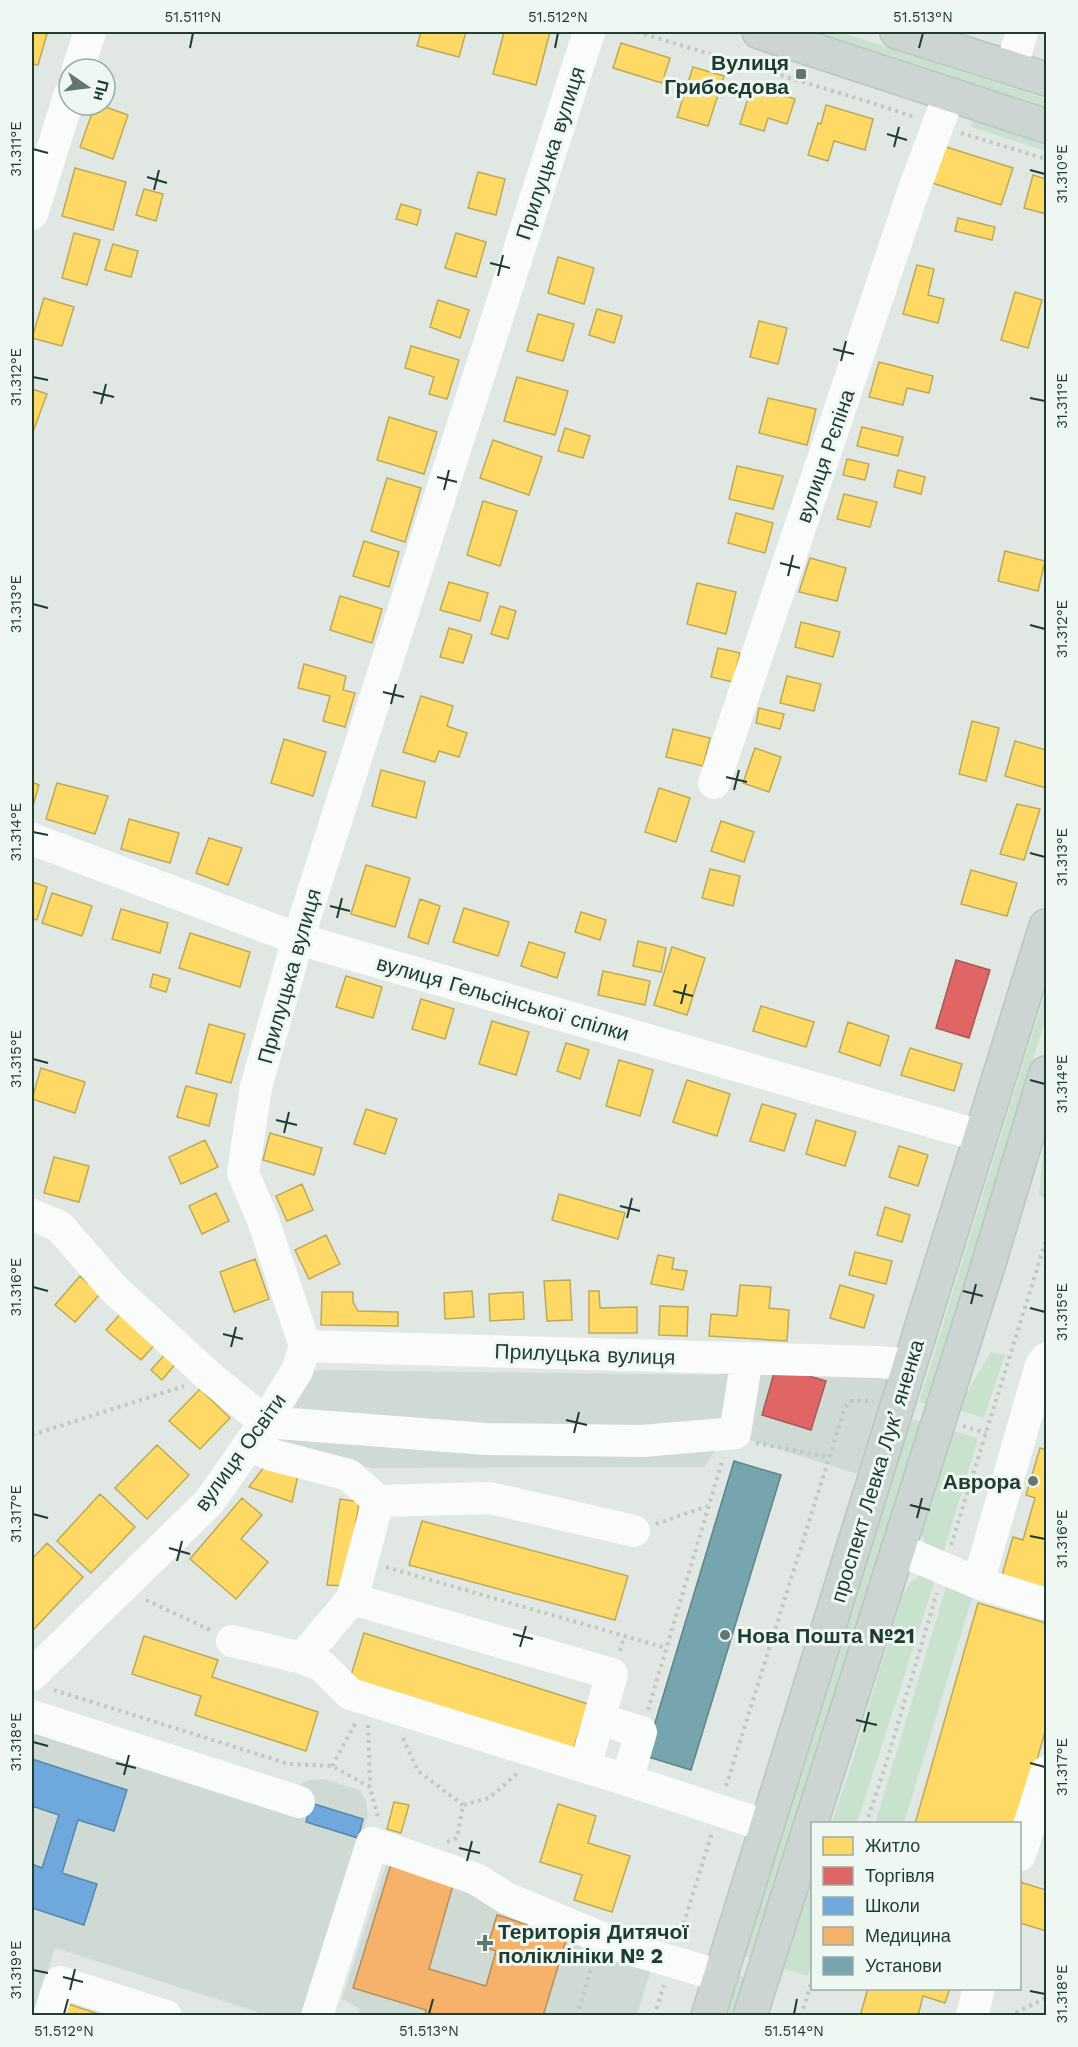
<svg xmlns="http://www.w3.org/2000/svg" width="1078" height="2047" viewBox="0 0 1078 2047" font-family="'Work Sans',sans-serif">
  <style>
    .built { fill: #cedad3 }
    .green { fill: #c9e2cd }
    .homes { fill: #ffd966; stroke: #bcaa56; stroke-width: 1.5 }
    .shops { fill: #e06666; stroke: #a65956; stroke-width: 1.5 }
    .schools { fill: #6fa8dc; stroke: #5788a8; stroke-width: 1.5 }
    .health { fill: #f6b26b; stroke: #b58f59; stroke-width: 1.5 }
    .public { fill: #76a5af; stroke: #5c8689; stroke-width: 1.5 }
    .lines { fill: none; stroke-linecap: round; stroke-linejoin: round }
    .major-casing { stroke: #bbc5c0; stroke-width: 36 }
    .path { stroke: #bfc8c4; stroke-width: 4; stroke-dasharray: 3 4.5; stroke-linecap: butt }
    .minor { stroke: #fafcfb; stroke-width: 32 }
    .major { stroke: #ccd5d1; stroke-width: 33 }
    .ticks { fill: none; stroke: #1e3c2f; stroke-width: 2 }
    .poi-dot { fill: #62786e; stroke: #eff7f2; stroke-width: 2 }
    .labels { text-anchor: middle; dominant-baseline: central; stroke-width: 6; stroke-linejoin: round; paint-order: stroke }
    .poi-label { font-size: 21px; font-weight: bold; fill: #1e3c2f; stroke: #eff7f2; text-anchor: end }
    .street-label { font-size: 21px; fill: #1e3c2f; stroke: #eff7f2 }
    .neatline { fill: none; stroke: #1e3c2f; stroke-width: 2 }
    .ticks-label { font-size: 15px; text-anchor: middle; fill: #1e3c2f }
  </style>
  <rect width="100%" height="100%" fill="#e1e8e4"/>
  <path class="built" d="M893 1362 857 1474 728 1433 704 1467 373 1468 276 1451 283 1424 305 1372 320 1370 720 1375 721 1367 737 1376Z
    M32 1708 286 1791 310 1780 323 1779 360 1790 366 1801 368 1815 303 2015H267L55 1948 34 2015 32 2016Z
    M389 1856 654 1961 637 2015H357L360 2009 342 1999Z"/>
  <path class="green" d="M808 32H840L1046 99V108Z
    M974 119 1046 142V151L971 127Z
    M1046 990V1017L927 1404 919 1402Z
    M1046 1128V1199L1039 1195 1044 1137Z
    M991 1352 1005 1355 984 1418 959 1410 962 1400Z
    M911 1419 921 1422 751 1958 742 1956Z
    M953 1431 978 1438 943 1554C927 1549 921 1543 922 1526Z
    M926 1573 937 1574 857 1823 831 1824 849 1772 901 1600C907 1587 911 1578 926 1573Z
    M949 1577 976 1585 904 1823 875 1824Z
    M812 1879V1960L808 1976 783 1969Z
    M737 1975 746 1978 734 2015 724 2016Z"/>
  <path class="homes" d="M32 32 47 34 38 65 32 64Z
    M421 32H466L459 57 417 46Z
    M504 32H550L536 85 493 74Z
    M621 43 670 58 662 83 613 68Z
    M693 67 724 76 708 126 677 117Z
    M752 85 795 99 787 124 768 118 764 131 740 124Z
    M95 105H100L128 115 113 159 80 147Z
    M826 105 873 119 865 150 834 141 828 161 808 155 818 123 821 124Z
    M940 145 1013 168 1001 205 929 182Z
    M75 168 126 182 113 230 62 216Z
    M478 172 505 179 496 215 468 208Z
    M1033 175 1046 179V214L1024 208Z
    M144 189 163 194 156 221 136 215Z
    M401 204 421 210 417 225 396 219Z
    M958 218 995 227 992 240 955 231Z
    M74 233 100 240 87 285 62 278Z
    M456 233 486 242 476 277 445 268Z
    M113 244 138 251 131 277 105 270Z
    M558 257 594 268 584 304 548 293Z
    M917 265 934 269 928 295 944 299 938 323 903 314Z
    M1015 292 1042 300 1028 348 1001 340Z
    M44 298 74 307 62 346 32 338Z
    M438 300 469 310 460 338 430 327Z
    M597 309 622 316 614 343 589 335Z
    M538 314 574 324 563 361 527 351Z
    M759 321 787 328 778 364 750 357Z
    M411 346 459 360 447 399 429 394 434 377 405 368Z
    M879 362 933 376 929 393 907 388 903 405 869 397Z
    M517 377 568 391 555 435 504 421Z
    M32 389 47 394 33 432 32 431Z
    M768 398 816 409 807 445 759 433Z
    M389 417 437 432 424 474 377 460Z
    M862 427 903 437 898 456 857 446Z
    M565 428 590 436 583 458 558 451Z
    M493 440 542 457 529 495 480 478Z
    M847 459 869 464 865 480 843 475Z
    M737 466 783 476 773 509 729 499Z
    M898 470 925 477 921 494 894 487Z
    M387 478 421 488 405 542 371 531Z
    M844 494 877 502 870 527 837 519Z
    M483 501 517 511 500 566 467 555Z
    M736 513 773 523 765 553 728 543Z
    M364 541 399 552 389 587 353 576Z
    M1005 551 1045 561 1038 591 998 581Z
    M810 558 846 568 837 601 799 592Z
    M449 582 488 593 480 621 440 610Z
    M697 583 736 592 726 634 687 624Z
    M340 596 382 609 372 643 330 630Z
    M500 606 516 611 508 639 491 634Z
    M801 622 840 632 833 657 795 647Z
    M449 628 472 635 463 663 440 657Z
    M718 648 740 653 733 682 711 677Z
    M304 664 346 676 343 690 355 693 345 727 323 721 330 696 298 688Z
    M787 676 821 684 814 711 780 703Z
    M421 696 453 706 447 726 467 733 459 757 439 751 435 762 403 752Z
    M759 708 784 714 780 729 756 723Z
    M972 721 999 728 986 781 959 774Z
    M673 729 710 738 703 766 666 757Z
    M284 739 326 752 313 796 271 783Z
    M1015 741 1046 750V788L1005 776Z
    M755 748 781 757 769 792 743 783Z
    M381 770 425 782 416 818 372 806Z
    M32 782 39 785 32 809Z
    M57 783 108 796 95 834 46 819Z
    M659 788 690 798 676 842 645 832Z
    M1017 804 1040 809 1024 860 1000 854Z
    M129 819 179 833 170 863 121 849Z
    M721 821 754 832 744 862 711 851Z
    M209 838 242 848 228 885 196 873Z
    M366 865 410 878 395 927 351 914Z
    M710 869 740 876 733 906 702 898Z
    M971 870 1017 883 1007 916 961 904Z
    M32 882 47 887 37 920 32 919Z
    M52 893 92 906 82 936 42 923Z
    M420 899 440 906 428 944 408 937Z
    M464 908 509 922 498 956 453 942Z
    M121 909 168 923 160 953 112 939Z
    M581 912 606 920 600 940 575 932Z
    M190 933 250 952 240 987 179 968Z
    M638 941 666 948 661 972 633 966Z
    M529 942 565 953 557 978 521 966Z
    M672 947 705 958 687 1015 654 1005Z
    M603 971 650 981 645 1005 598 995Z
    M153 974 170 979 166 992 150 987Z
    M346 976 382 987 373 1018 336 1007Z
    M421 999 454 1009 445 1039 412 1029Z
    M761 1006 814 1022 806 1047 753 1031Z
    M492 1021 529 1032 516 1075 479 1064Z
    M848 1022 889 1036 880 1066 839 1052Z
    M209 1024 245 1034 231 1083 196 1073Z
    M566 1043 589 1050 580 1079 557 1071Z
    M910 1048 962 1064 954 1091 901 1075Z
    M619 1060 653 1070 640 1116 606 1106Z
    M41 1068 85 1082 75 1113 32 1099Z
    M687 1080 730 1094 717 1136 673 1122Z
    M186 1086 217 1094 209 1126 177 1117Z
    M762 1104 796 1114 784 1151 750 1141Z
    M366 1109 397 1119 385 1154 354 1144Z
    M816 1120 856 1132 845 1166 806 1154Z
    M270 1133 322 1148 314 1175 263 1160Z
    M205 1140 218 1167 181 1184 169 1157Z
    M899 1146 928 1155 918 1186 889 1177Z
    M54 1157 89 1166 79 1202 44 1193Z
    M302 1184 313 1210 287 1221 276 1196Z
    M216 1193 229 1221 202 1234 189 1206Z
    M559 1194 625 1213 618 1239 552 1220Z
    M885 1207 910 1215 902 1242 877 1235Z
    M326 1235 340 1264 309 1279 295 1250Z
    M855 1252 892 1261 886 1284 849 1275Z
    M658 1255 674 1258 672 1269 687 1271 683 1290 651 1284Z
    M255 1259 269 1299 234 1312 220 1272Z
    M80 1276 100 1294 75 1322 55 1305Z
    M570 1280 572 1320 547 1321 544 1281Z
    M740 1285 771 1287 769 1308 789 1310 787 1341 709 1336 711 1314 737 1316Z
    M840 1285 874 1295 864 1328 830 1318Z
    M472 1291 474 1317 445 1319 444 1293Z
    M589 1291H599L600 1308 637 1307V1333H589Z
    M322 1292H353V1302L358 1311 398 1312V1326L321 1325Z
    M523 1292 524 1319 490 1321 489 1294Z
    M660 1306 688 1307 687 1336 659 1335Z
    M123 1311 158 1341 141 1360 106 1330Z
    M166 1353 177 1362 162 1380 151 1370Z
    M200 1389 230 1418 200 1449 169 1421Z
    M157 1445 189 1475 147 1519 115 1488Z
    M1040 1448 1046 1450V1600L999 1586 1013 1537 1023 1540 1035 1498 1026 1495Z
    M264 1467 298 1475 292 1502 249 1487Z
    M100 1494 135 1527 91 1573 57 1541Z
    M242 1498 262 1515 241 1539 268 1562 236 1599 190 1559Z
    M340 1499 359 1502 346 1586 327 1585Z
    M422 1521 628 1576 615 1620 409 1565Z
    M47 1543 83 1577 32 1631V1559Z
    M978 1603 1046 1623V1728L1019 1824H915Z
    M364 1633 588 1704 572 1753 349 1682Z
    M144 1636 218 1660 212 1677 318 1712 306 1751 195 1715 201 1696 132 1674Z
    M394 1802 409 1805 401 1833 387 1829Z
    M558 1804 596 1816 588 1843 630 1856 612 1912 574 1900 582 1875 540 1862Z
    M1020 1882 1046 1890V1931L1020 1923Z
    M868 1988H950L945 2003 923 1996 918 2016H860Z
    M68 2004 105 2016H64Z"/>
  <path class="shops" d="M956 960 990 970 969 1038 936 1028Z
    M776 1366 826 1381 811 1430 762 1415Z"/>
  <path class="schools" d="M32 1759 127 1790 114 1831 78 1820 62 1873 97 1884 84 1925 32 1908V1864L42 1868 59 1815 32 1806Z
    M311 1803 363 1819 358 1838 306 1822Z"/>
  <path class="health" d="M392 1861 455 1878 429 1969 486 1986 496 1951 487 1948 497 1915 567 1937 543 2016H425L426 2010 353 1988Z"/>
  <path class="public" d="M734 1461 781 1475 691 1770 645 1756Z"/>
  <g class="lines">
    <defs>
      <path id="major" d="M759 32 1046 126
        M897 32 1046 79
        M708 2016 1046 926
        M750 2016 987 1269 1046 1073"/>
    </defs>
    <use href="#major" class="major-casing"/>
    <path class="path" d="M637 32 866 101 914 117
      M961 133 1046 159
      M963 1426 986 1433
      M32 1435 184 1386
      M756 1443 829 1457
      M656 1524 708 1506
      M951 1545 1046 1240
      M386 1567 666 1648
      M146 1600 210 1630
      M620 1651 624 1637
      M54 1690 289 1764 332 1766 370 1787 378 1818
      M648 1710 723 1458
      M368 1725 370 1786
      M403 1738 418 1771 463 1805
      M332 1766 356 1722
      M726 1786 845 1407 850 1401H873
      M866 1824 884 1770 937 1593
      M447 1842 457 1838 463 1805 489 1798 518 1773
      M679 1938 712 1833
      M577 2016 593 1962
      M654 2016 664 1985
      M801 2016 812 1980
      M1009 2016 1046 1998"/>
    <path class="minor" d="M589 32 298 939 256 1087 243 1173 263 1220 305 1346 879 1362 910 1365
      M1011 68 1022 32
      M78 69 90 32
      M32 214 69 96
      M714 783 912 195 949 95
      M32 839 298 939 981 1136
      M32 1215 59 1226 113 1288 211 1378 265 1422 486 1439 642 1441 735 1433 747 1358
      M249 1445 272 1455 349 1475 378 1501 352 1599
      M378 1501 490 1498 634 1531
      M898 1549 978 1583 1046 1604
      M978 1583 1041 1365 1046 1359
      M232 1641 302 1658 322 1666 350 1694 627 1780 767 1826
      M302 1658 352 1599 612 1674 585 1767
      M32 1675 209 1502 265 1422 297 1371 305 1346
      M32 1716 299 1802
      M599 1719 641 1732 627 1780
      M1020 1855 1046 1772
      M49 2016 60 1982 166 2016
      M317 2016 372 1843 476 1879 506 1898 626 1948 721 1976
      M972 2016 979 1988"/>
    <use href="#major" class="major"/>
  </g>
  <path class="ticks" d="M190 48 193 33M555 48 558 33M919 48 923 33M887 134 907 140M894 147 899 127M33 149 48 153M1030 170 1045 174M147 177 167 183M154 190 159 170M490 263 510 268M498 276 503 255M833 349 854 354M841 361 846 341M33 377 48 380M93 392 114 397M1030 398 1045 401M101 404 106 384M437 477 457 482M444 490 449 470M780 563 800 568M788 576 793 555M33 604 48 608M1030 625 1045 629M383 692 404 697M391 704 396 684M726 777 747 782M734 790 739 770M33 832 48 835M1030 853 1045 857M330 906 350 911M337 918 342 898M673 991 693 996M681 1004 686 984M33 1059 48 1063M1030 1080 1045 1084M276 1120 297 1125M284 1133 289 1112M620 1206 640 1211M627 1218 632 1198M33 1287 48 1291M963 1291 983 1296M971 1304 976 1284M1030 1308 1045 1312M223 1334 243 1339M231 1347 236 1327M566 1420 587 1425M574 1433 579 1412M910 1505 930 1510M33 1514 48 1518M917 1518 922 1498M1030 1536 1045 1539M169 1548 190 1554M177 1561 182 1541M513 1634 533 1639M520 1647 526 1626M856 1720 877 1725M864 1732 869 1712M33 1742 48 1746M116 1763 136 1768M1030 1763 1045 1767M124 1775 129 1755M459 1848 480 1853M467 1861 472 1841M33 1970 48 1973M63 1977 83 1982M70 1990 75 1969M1030 1991 1045 1994M64 2014 68 1999M429 2014 433 1999M794 2014 797 1999"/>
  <g class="poi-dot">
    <rect x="795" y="68" width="12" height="12" rx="3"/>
    <circle cx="1033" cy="1481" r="6"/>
    <circle cx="725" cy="1635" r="6"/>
    <path d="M482 1934h6v6h6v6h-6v6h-6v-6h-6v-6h6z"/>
  </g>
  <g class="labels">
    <g class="poi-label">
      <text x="789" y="62">Вулиця<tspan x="789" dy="24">Грибоєдова</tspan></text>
      <text x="1021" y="1481">Аврора</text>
      <text x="737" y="1635" text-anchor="start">Нова Пошта №21</text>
      <text x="498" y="1931" text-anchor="start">Територія Дитячої<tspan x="498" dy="24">поліклініки № 2</tspan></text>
    </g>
    <g class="street-label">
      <text transform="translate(550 153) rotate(-72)">Прилуцька вулиця</text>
      <text transform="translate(825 456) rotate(-71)">вулиця Рєпіна</text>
      <text transform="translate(289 976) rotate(-74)">Прилуцька вулиця</text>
      <text transform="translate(503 998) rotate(16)">вулиця Гельсінської спілки</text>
      <text transform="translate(585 1354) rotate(2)">Прилуцька вулиця</text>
      <text transform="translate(240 1452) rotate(-54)">вулиця Освіти</text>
      <text transform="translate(877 1471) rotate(-73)">проспект Левка Лукʼяненка</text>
    </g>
  </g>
  <rect width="1078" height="2047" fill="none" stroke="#eff7f2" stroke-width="66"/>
  <rect x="811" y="1822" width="210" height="168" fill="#eff7f2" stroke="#9baca4" stroke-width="1.5"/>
  <rect x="823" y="1837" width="30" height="18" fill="#ffd966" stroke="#9baca4" stroke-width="1.5"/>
  <text x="865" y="1852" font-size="18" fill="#1e3c2f">Житло</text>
  <rect x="823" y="1867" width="30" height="18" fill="#e06666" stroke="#9baca4" stroke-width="1.5"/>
  <text x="865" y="1882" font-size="18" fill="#1e3c2f">Торгівля</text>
  <rect x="823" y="1897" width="30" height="18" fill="#6fa8dc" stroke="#9baca4" stroke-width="1.5"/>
  <text x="865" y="1912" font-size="18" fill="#1e3c2f">Школи</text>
  <rect x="823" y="1927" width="30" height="18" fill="#f6b26b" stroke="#9baca4" stroke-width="1.5"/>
  <text x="865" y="1942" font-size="18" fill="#1e3c2f">Медицина</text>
  <rect x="823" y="1957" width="30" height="18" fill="#76a5af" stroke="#9baca4" stroke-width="1.5"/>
  <text x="865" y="1972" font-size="18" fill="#1e3c2f">Установи</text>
  <g transform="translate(87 87) rotate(104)"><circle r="28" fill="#eff7f2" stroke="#9baca4" stroke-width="1.5"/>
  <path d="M0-4.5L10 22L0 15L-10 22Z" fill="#62786e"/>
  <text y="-9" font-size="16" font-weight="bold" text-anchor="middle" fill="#1e3c2f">Пн</text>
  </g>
  <rect x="33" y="33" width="1012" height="1981" class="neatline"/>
  <g class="ticks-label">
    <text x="193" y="22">51.511°N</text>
    <text x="558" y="22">51.512°N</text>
    <text x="923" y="22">51.513°N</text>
    <text transform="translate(16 149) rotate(-90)" y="5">31.311°E</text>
    <text transform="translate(1062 174) rotate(-90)" y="5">31.310°E</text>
    <text transform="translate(16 377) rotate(-90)" y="5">31.312°E</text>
    <text transform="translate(1062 401) rotate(-90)" y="5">31.311°E</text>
    <text transform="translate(16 604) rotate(-90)" y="5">31.313°E</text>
    <text transform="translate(1062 629) rotate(-90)" y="5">31.312°E</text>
    <text transform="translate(16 832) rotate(-90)" y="5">31.314°E</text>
    <text transform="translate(1062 857) rotate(-90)" y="5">31.313°E</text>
    <text transform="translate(16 1059) rotate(-90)" y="5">31.315°E</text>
    <text transform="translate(1062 1084) rotate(-90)" y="5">31.314°E</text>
    <text transform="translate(16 1287) rotate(-90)" y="5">31.316°E</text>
    <text transform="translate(1062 1312) rotate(-90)" y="5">31.315°E</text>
    <text transform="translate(16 1514) rotate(-90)" y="5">31.317°E</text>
    <text transform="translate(1062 1539) rotate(-90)" y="5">31.316°E</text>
    <text transform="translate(16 1742) rotate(-90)" y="5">31.318°E</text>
    <text transform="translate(1062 1767) rotate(-90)" y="5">31.317°E</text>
    <text transform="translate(16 1970) rotate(-90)" y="5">31.319°E</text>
    <text transform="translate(1062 1994) rotate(-90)" y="5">31.318°E</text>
    <text x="64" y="2036">51.512°N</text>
    <text x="429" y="2036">51.513°N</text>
    <text x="794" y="2036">51.514°N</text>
  </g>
</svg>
